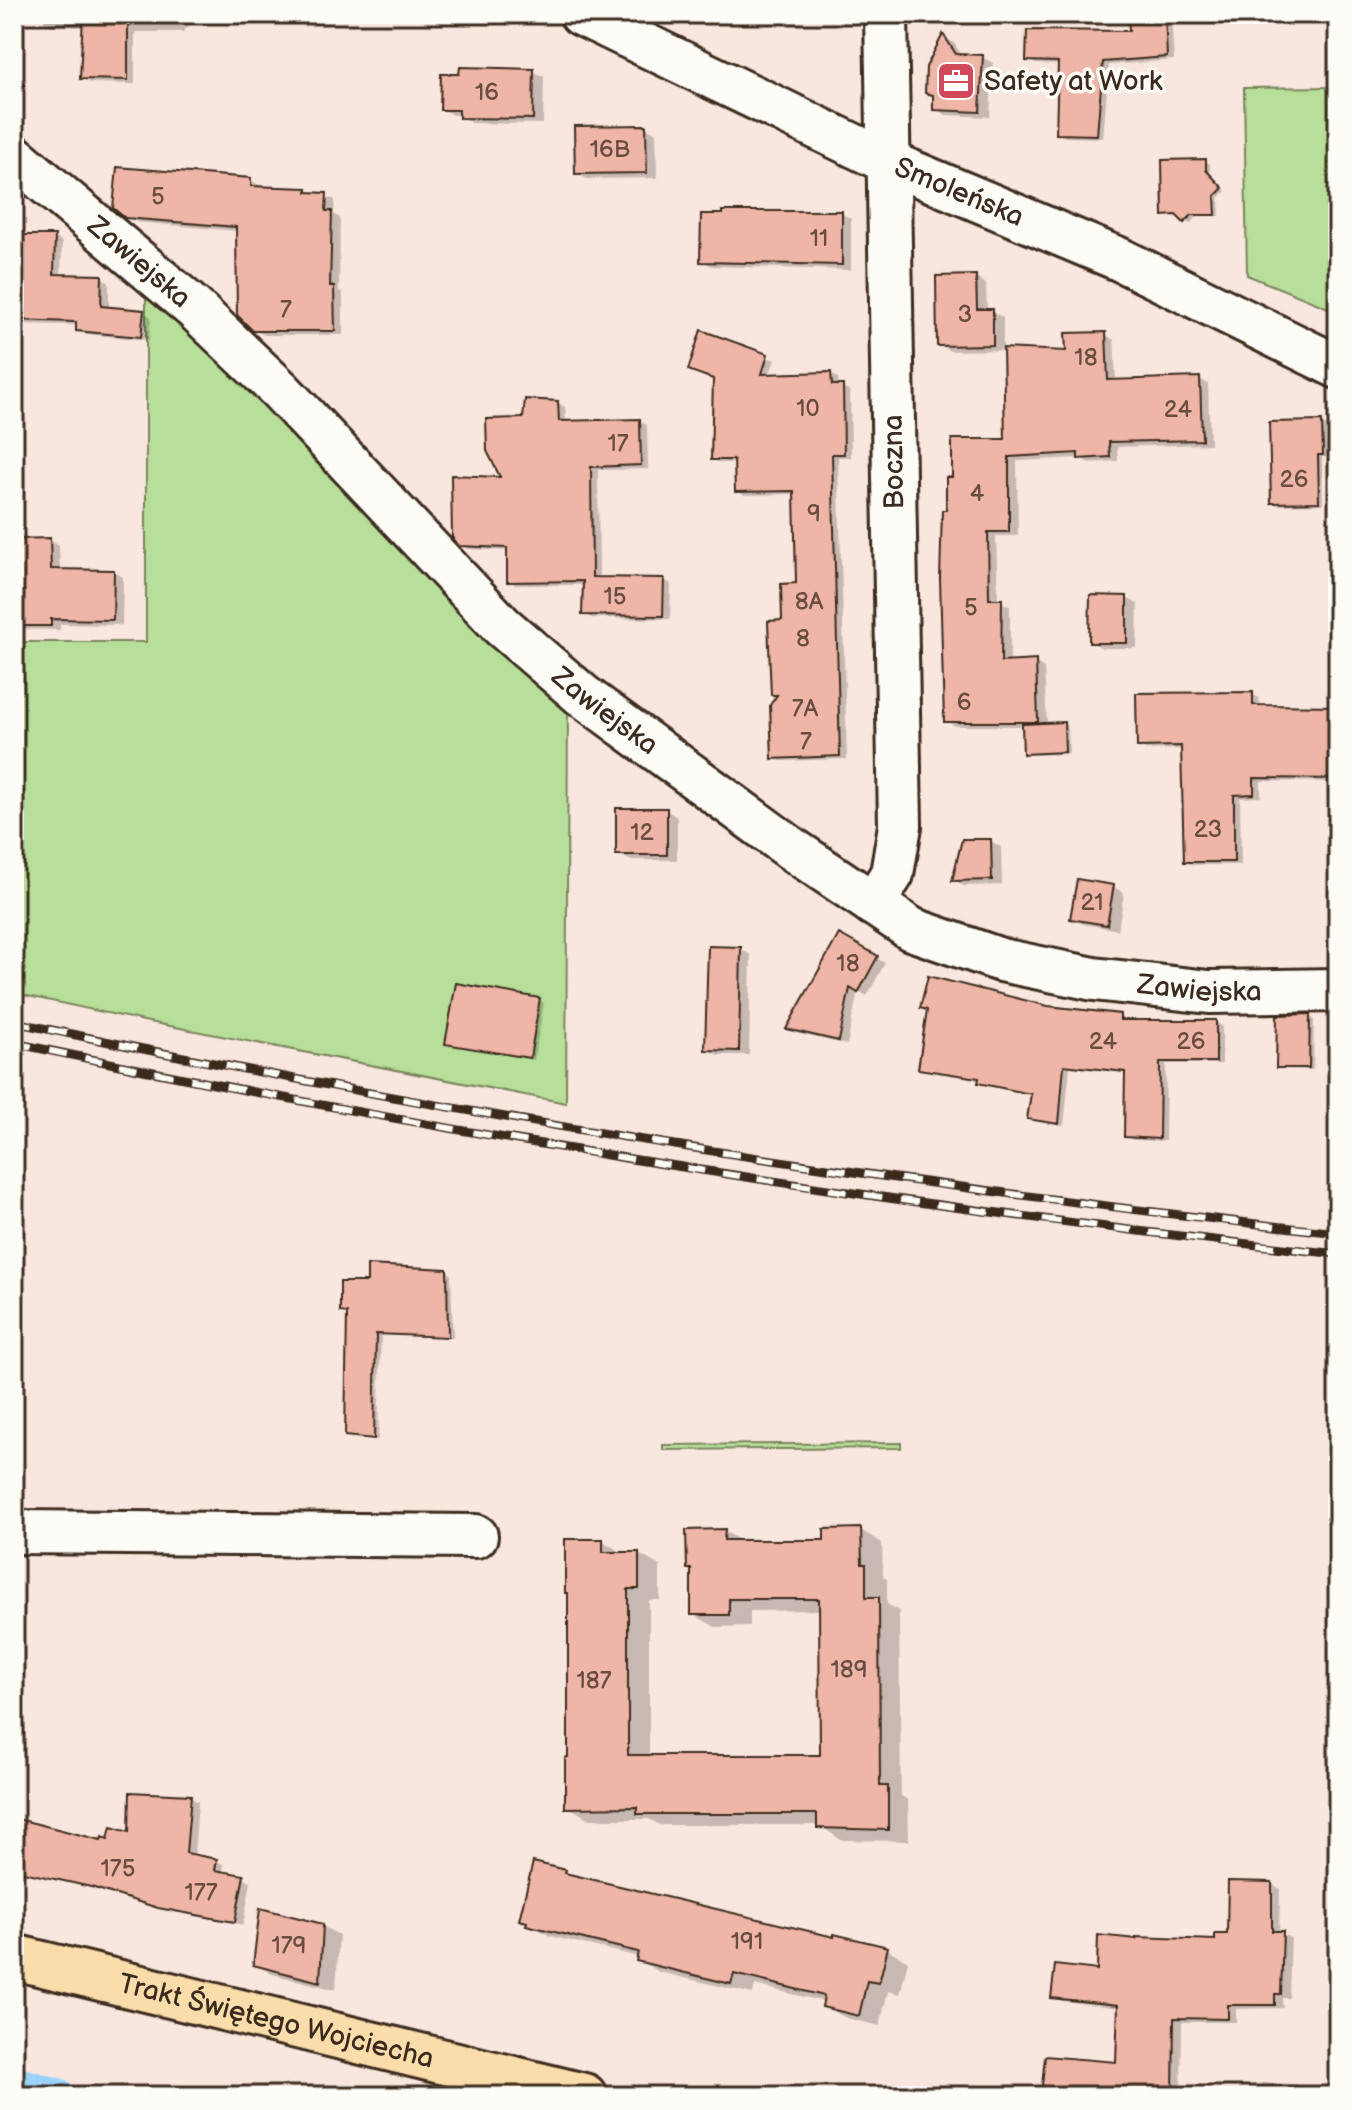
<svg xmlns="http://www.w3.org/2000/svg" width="1352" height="2110" viewBox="0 0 1352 2110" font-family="'Balsamiq Sans',sans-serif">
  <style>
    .green { fill: #b8df9a; stroke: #7a845c; stroke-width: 2 }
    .shadow { fill: #0003 }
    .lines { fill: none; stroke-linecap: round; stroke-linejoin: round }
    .canal { stroke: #9bd3fb; stroke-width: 36 }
    .building { fill: #efb6a7; stroke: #3b2a1e; stroke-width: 2 }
    .minor-casing { stroke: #3b2a1e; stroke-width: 48 }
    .major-casing { stroke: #3b2a1e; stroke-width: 50 }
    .minor { stroke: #fdfcf7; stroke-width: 42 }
    .major { stroke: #fbddab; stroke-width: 44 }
    .rail-casing { stroke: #3b2a1e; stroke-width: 9 }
    .rail { stroke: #fdfcf7; stroke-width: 6; stroke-dasharray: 18; stroke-linecap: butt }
    .labels { text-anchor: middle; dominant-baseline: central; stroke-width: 7; stroke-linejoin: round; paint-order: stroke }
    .number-label { font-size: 24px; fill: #684d40 }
    .poi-label { font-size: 28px; fill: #3b2a1e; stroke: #fdfcf7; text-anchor: start }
    .street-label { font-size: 28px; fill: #3b2a1e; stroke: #fdfcf7 }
  </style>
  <rect width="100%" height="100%" fill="#f9e7df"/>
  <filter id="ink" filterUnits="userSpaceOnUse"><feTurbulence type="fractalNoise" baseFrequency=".0125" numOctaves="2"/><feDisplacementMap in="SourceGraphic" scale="16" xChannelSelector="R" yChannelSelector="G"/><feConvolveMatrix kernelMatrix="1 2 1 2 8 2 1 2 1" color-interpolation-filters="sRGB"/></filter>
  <g filter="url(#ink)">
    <path class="green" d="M1338 87V312L1247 275 1244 88Z
      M146 287 568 702 566 1103 144 1021 14 993V642H146Z
      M901 1443V1448L663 1450V1445Z"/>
    <path class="shadow" d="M44 14H198L183 32H135V84L90 83 82 78 84 27 51 26 44 22Z
      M1130 14H1171L1174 60 1109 65 1103 138 1065 137 1058 132 1060 65 1035 64 1028 60 1131 33Z
      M944 37 954 43 962 56 982 57 993 63 990 117 946 115 935 108V97L927 92Z
      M533 71 544 77 543 124 471 123 461 115H453L442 109Z
      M646 127 656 133 657 178 587 179 577 173Z
      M1205 161 1210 164V174L1226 191 1219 198 1220 216H1198L1190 224 1181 217 1165 214Z
      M250 180 259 185V188L307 190 335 200 334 214 340 218 339 291 343 293V335H264L254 330 238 231 136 222 126 216Z
      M841 213 851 219V270L712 266 702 261Z
      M14 237H54L62 242 61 276 101 277 109 282V309L143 312 151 317 149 340 86 334 78 329V325L14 324Z
      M976 277 986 284 987 311 1003 317V350L1068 353 1105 334 1114 340 1116 381 1200 379 1208 384 1210 444 1117 447 1118 461 1089 463 1081 458 1017 461 1018 536H996L998 601 1010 606V663L1035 662 1044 668 1047 725 1063 724 1068 727 1069 754 1029 755 1025 753 1024 726H955L946 721 948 512 954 479 1007 441 1005 350 950 351 939 344Z
      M702 332 775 360 769 375 830 374 838 378V387L850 391 851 457H838L847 759 781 761 774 757 778 697 773 694 798 585 796 494 744 495 737 491 736 463H720L713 459 715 379Z
      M558 403 565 407 566 423 639 421 647 425 648 469 598 470 599 579 664 580 671 584 670 619 591 618 584 614 585 585H516L509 581V551L469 549 461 544 504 479 525 420Z
      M1321 423 1326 426 1327 457H1322L1323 504 1278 505 1273 502Z
      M50 540 59 546 60 571 114 572 123 577 122 625 60 624V630L14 629V541Z
      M1127 598 1138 604 1137 648H1102L1091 642Z
      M1252 694 1259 698 1260 707 1338 708V782L1261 781V797L1240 798 1241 865H1193L1186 861 1183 749 1146 750 1139 745Z
      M666 810 677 817V860H629L618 854Z
      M990 841 1001 847 1002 885 964 886 954 880Z
      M1079 881 1114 887 1124 893 1118 930 1083 924 1072 918Z
      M839 936 885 963 867 996 858 991 847 1045 796 1033 788 1028Z
      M741 949 751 955 749 1055H718L707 1049Z
      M539 1000 544 1003 534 1060 448 1043Z
      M922 1007 1048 1008 1120 1016 1126 1022H1215L1222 1026V1064H1166L1165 1141 1132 1140 1126 1136 1127 1073 1070 1067 1064 1126 1035 1121 1029 1118 1032 1095 987 1086 981 1082V1080L926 1071 920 1068 929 1011Z
      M1309 1016 1314 1019 1313 1070 1283 1069 1278 1067Z
      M447 1271 451 1274 453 1338 381 1335 378 1440 347 1434 349 1314 342 1311 369 1284Z
      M1330 1512H1338V1549L1329 1544Z
      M861 1530 882 1543 883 1576 887 1579V1604L899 1611 901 1796 908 1800 909 1841 841 1840 819 1825H660L649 1819H589L567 1806 570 1759 603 1541 624 1554H639L660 1566V1600H649V1757H822V1610L750 1611V1626L715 1627 693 1614V1570L689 1568 724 1531 743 1542 826 1541Z
      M190 1797 198 1802 194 1857 217 1861 224 1865 222 1873 243 1877 251 1882 243 1925 168 1910 101 1890 14 1869V1820L103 1843 131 1834Z
      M565 1872 575 1878 690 1905 887 1949 908 1961 900 1994 888 1991 880 2026 846 2018 824 2006 825 2002 755 1985 753 1994 659 1972 638 1960 639 1957 550 1936 522 1919Z
      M1272 1884 1280 1889 1279 1933 1291 1938 1289 1998H1282L1283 2008 1236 2009V2022H1182L1181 2096H1043L1118 2065 1120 2008 1062 2001 1053 1997 1099 1972 1138 1941 1217 1942 1229 1936Z
      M322 1926 339 1935 336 1990 272 1974 255 1964Z
      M1262 2083 1295 2084 1304 2089 1303 2096H1262Z"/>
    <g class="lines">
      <path class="canal" d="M14 2084 58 2096"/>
    </g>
    <path class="building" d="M83 14H128V80L80 79Z
      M1128 14H1165L1167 57 1103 62 1097 135 1056 134 1058 62 1026 61 1027 30 1129 31Z
      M943 34 956 54 983 55 980 112 933 110V95L925 93 926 67Z
      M460 67 534 69 533 119 459 118V110H440L441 74H459Z
      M646 125 647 173 575 174 574 126Z
      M1206 159V170L1223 188 1215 196 1216 215H1192L1184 223 1176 215 1163 216 1162 160Z
      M117 167 251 178V186L307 188V192L327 193 326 211H332L330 286H334L335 331H253L237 315 236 227 125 218 113 208Z
      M722 211H842V265L700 262 701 214H722Z
      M14 235H55L54 274 102 275 101 306 144 310 141 337 76 331V322L14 320Z
      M976 275 977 309H993V345L937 346 936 276Z
      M701 330 768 354 762 374 831 372 832 385H843L844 454H832L840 756 772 759 770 705 777 695H771L768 621 782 620 781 584 796 583 794 491 735 492 734 460H711L713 379 688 370Z
      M1106 332 1108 380 1200 377 1202 440 1109 442 1110 457 1078 459V453L1009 457V532H988L989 599H1002L1001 662 1036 660 1038 722H944L940 579 942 510H946V477H952V439H1005L1003 348 1066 351 1065 333Z
      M525 399 558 401 559 421 640 419 641 465 591 467 592 577 664 578 663 616 582 615 583 581 507 582V548L459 546 452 537 451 475 500 477 487 451 486 419 523 418Z
      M1322 421 1323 455H1318L1319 502 1271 503 1269 422Z
      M50 538 51 569 114 570 113 620 51 619V626H14V539Z
      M1090 595 1127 596V643H1089Z
      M1253 692V705L1338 706V779L1254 778V794L1234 795V862H1184L1181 746 1137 747 1136 693Z
      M1064 722 1065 752 1023 754 1022 724Z
      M616 808H667V855H616Z
      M962 839H991L992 880 952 881Z
      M1077 879 1114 885 1107 925 1070 919Z
      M839 934 878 956 858 993 850 988 839 1041 786 1029Z
      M708 946 741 947 739 1051 705 1050Z
      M928 976 1048 1006 1120 1014V1020H1216V1062H1160L1159 1139 1124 1137 1125 1072 1064 1065 1059 1124 1027 1119 1031 1094 978 1083 979 1078 918 1069 927 1010 920 1008Z
      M456 983 540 998 530 1058 445 1044Z
      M1310 1014 1309 1068H1276L1277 1015Z
      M367 1265 447 1269 448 1337 376 1334 374 1439 345 1436 347 1313 340 1312V1282H367Z
      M861 1528 862 1564H866V1597H879L880 1786H888V1830L817 1828V1814H637V1807L565 1808V1758L568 1757V1593H565V1539H603V1552H639V1589H628V1755H820L819 1599H729V1615H691V1569H687L686 1530 725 1529 724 1540H824V1529Z
      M130 1792 191 1795 186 1853 217 1859 215 1870 244 1875 235 1922 158 1908 91 1887 14 1870V1818L101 1840 102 1837 108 1839 111 1827 129 1832Z
      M533 1862 566 1870 565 1873 691 1903 834 1937V1934L888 1947 879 1983 867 1981 859 2016 822 2007 824 1996 734 1974 731 1984 636 1961 638 1952 526 1925 527 1922 519 1920Z
      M1228 1881 1272 1882V1931H1283L1281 1994H1275V2005H1228V2019L1174 2018 1173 2096H1041L1045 2056 1116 2062 1118 2005 1051 1998 1055 1965 1097 1970 1098 1935 1136 1939V1937L1215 1940V1934H1227Z
      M260 1908 323 1924 320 1982 253 1965Z"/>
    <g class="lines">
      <defs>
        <g id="minor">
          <path id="s1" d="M581 14 888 162 1119 259 1338 367"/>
          <path id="s2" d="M14 156 195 309 280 390 502 626 582 695 792 849 911 929 1001 960 1094 979 1209 992 1338 990"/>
          <path d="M873 904 892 874 900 826 886 14"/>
          <path d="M14 1532 476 1536"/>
        </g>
        <g id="major">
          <path id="s3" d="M14 1957 584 2096"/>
        </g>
      </defs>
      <use href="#minor" class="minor-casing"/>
      <use href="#major" class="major-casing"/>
      <use href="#minor" class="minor"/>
      <use href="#major" class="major"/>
      <defs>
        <path id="rail" d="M14 1022C451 1116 893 1185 1338 1233
          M14 1043C452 1137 893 1206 1338 1254"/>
      </defs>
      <use href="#rail" class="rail-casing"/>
      <use href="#rail" class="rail"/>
    </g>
  </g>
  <defs>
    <symbol id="office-square" viewBox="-11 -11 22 22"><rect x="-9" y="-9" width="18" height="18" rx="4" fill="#d1495b" stroke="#fdfcf7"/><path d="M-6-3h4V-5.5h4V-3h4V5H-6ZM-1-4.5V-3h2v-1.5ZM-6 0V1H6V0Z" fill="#fff"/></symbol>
  </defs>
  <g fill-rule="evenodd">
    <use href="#office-square" x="934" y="59" width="44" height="44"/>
  </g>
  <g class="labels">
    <g class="number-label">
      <text x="487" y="92">16</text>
      <text x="610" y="149">16B</text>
      <text x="158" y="196">5</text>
      <text x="819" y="238">11</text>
      <text x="286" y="309">7</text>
      <text x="965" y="314">3</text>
      <text x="1086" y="357">18</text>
      <text x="808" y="408">10</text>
      <text x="1178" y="409">24</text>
      <text x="618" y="443">17</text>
      <text x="1294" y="479">26</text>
      <text x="977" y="493">4</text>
      <text x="814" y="513">9</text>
      <text x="615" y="596">15</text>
      <text x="809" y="601">8A</text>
      <text x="971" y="607">5</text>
      <text x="803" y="638">8</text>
      <text x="964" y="702">6</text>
      <text x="805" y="708">7A</text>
      <text x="806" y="741">7</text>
      <text x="1208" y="829">23</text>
      <text x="642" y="832">12</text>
      <text x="1092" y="902">21</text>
      <text x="848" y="963">18</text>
      <text x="1103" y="1041">24</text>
      <text x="1191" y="1041">26</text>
      <text x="849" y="1669">189</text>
      <text x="594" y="1680">187</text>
      <text x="118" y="1868">175</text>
      <text x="201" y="1892">177</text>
      <text x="747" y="1941">191</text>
      <text x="289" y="1945">179</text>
    </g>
    <g class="poi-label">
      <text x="984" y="81">Safety at Work</text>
    </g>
    <g class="street-label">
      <text stroke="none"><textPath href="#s1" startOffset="418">Smoleńska</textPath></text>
      <text stroke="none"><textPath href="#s2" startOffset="164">Zawiejska</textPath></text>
      <text transform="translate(894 462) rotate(-91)">Boczna</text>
      <text stroke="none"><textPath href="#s2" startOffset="812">Zawiejska</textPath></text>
      <text stroke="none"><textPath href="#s2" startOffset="1484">Zawiejska</textPath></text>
      <text stroke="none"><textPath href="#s3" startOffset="270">Trakt Świętego Wojciecha</textPath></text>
    </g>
  </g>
  <rect width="1352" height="2110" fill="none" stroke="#fdfcf7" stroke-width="48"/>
  <rect x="24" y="24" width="1304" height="2062" fill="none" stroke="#3b2a1e" stroke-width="3" filter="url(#ink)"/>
</svg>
